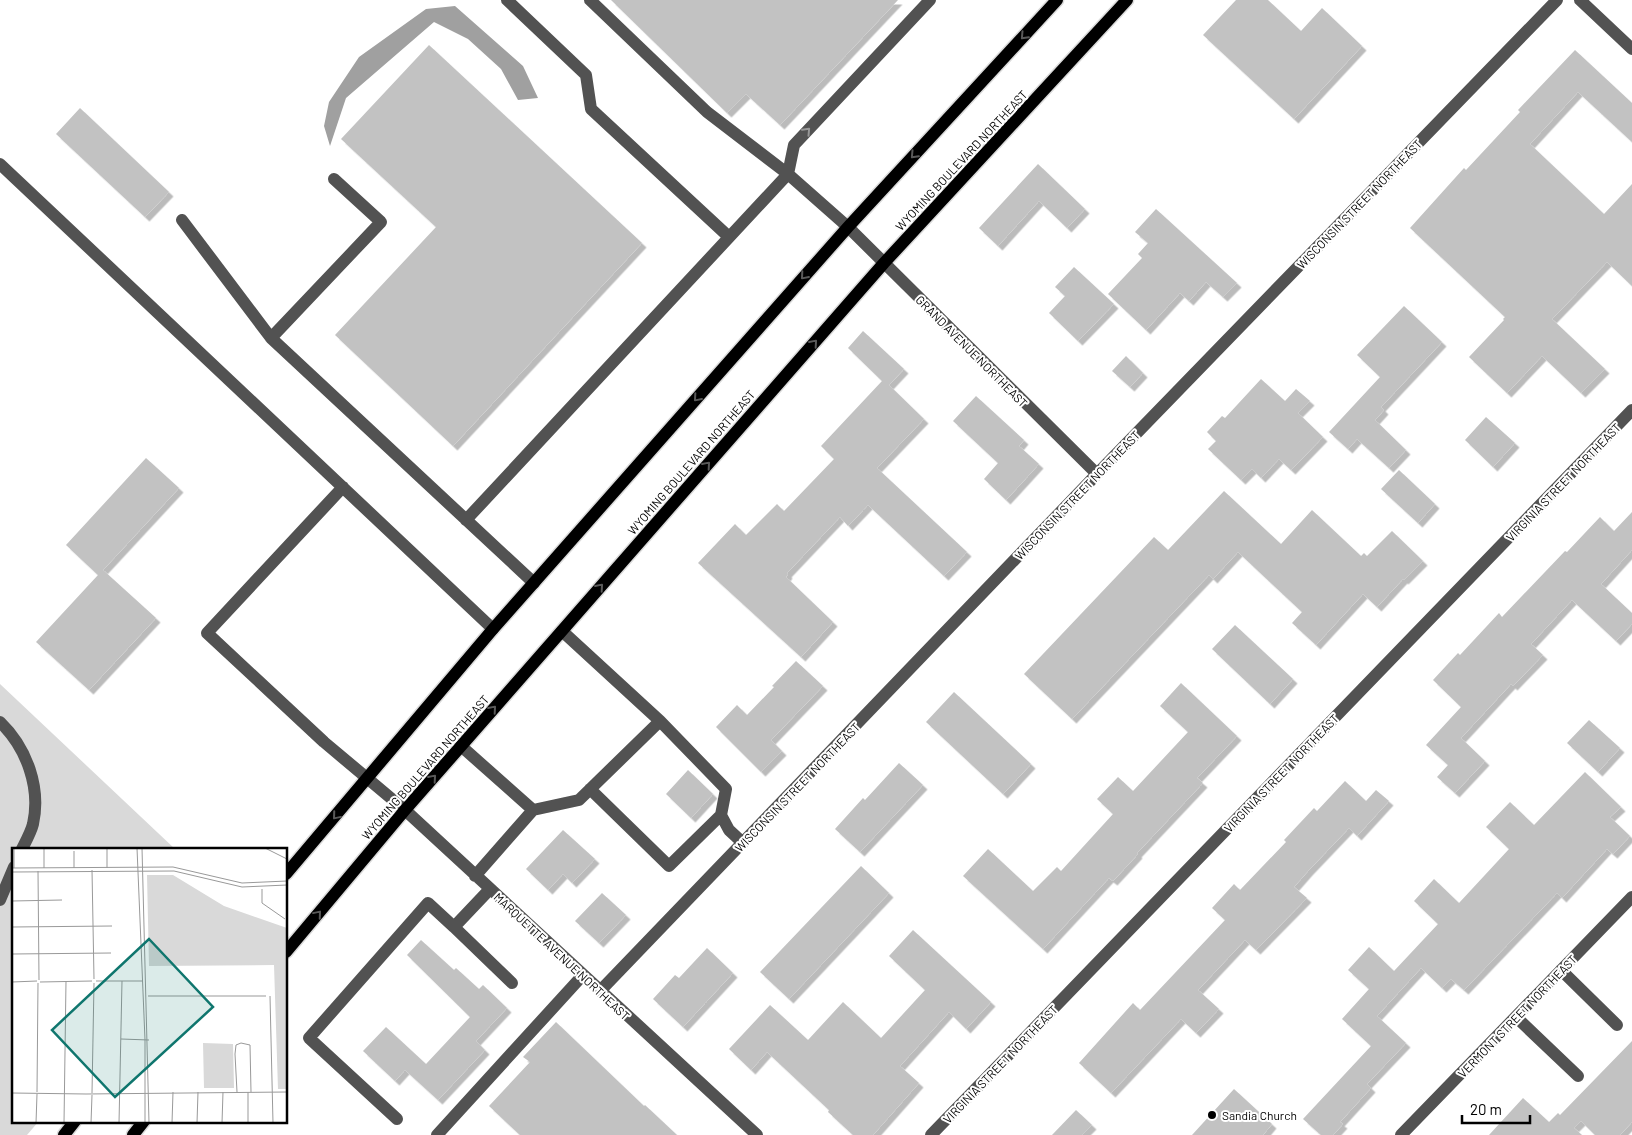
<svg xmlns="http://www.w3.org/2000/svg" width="1632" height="1135" viewBox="0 0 1632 1135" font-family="Barlow,sans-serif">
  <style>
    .green { fill: #d9d9d9 }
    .water { fill: #a0a0a0 }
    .building { fill: #c2c2c2; filter: url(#shadow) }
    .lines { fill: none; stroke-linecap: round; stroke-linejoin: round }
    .major-casing { stroke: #dbdbdb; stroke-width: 15 }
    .minor { stroke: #525252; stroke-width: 12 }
    .major { stroke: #000; stroke-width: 12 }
    .oneway { stroke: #595959 }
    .oneway2 { stroke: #979797 }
    .poi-dot { fill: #000; stroke: #fff; stroke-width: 2 }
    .labels { text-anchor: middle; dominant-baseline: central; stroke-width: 4; stroke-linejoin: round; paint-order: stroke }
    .street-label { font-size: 12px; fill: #000; stroke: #fff }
    .poi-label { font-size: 12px; fill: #000; stroke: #fff; text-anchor: start }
    .inset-road { fill: none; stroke: #999; stroke-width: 1 }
    .view { fill: #0f766e; fill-opacity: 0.15; stroke: #0f766e; stroke-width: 2.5 }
    .inset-edge { fill: none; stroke: #000; stroke-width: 2.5 }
  </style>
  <defs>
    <filter id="shadow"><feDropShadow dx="4.5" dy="4.5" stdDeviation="0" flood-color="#0004"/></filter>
  </defs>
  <rect width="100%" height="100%" fill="#fff"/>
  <path class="green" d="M0 684 175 849H14V1121H39L27 1135H0Z"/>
  <path class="water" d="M455 6 523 66 538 98 518 100 501 69 468 39 434 22 346 98 330 146 324 126 329 102 359 57 426 9Z"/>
  <path class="building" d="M611 0H898L780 125 746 94 727 113Z
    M1236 0H1268L1301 31 1322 8 1362 46 1294 119 1203 35Z
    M429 45 642 243 453 446 335 335 436 227 341 139Z
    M1575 50 1632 103V142L1578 92 1530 144 1604 214 1632 184V286L1607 262 1552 319 1605 369 1581 393 1542 356 1507 393 1469 357 1504 320 1503 319 1505 317 1410 228 1464 168 1466 170 1520 112 1518 110Z
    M80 108 169 192 145 217 56 134Z
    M1038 164 1085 209 1067 228 1039 201 998 246 979 228Z
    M1156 209 1237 283 1223 297 1206 282 1189 301 1180 293 1146 330 1108 294 1142 258 1138 254 1148 243 1135 232Z
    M1074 267 1114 304 1078 341 1049 313 1065 296 1055 287Z
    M1404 306 1442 342 1381 407 1384 410 1375 420 1406 450 1389 468 1357 439 1348 449 1329 432 1380 377 1357 355Z
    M863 331 904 369 889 385 924 419 877 468 967 552 944 576 868 505 848 526 840 517 787 573 788 574 786 577 833 622 801 657 698 563 735 524 746 535 777 504 784 511 834 459 821 446 882 381 848 348Z
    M1126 356 1143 373 1130 387 1112 371Z
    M1261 379 1285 401 1296 389 1310 401 1298 413 1323 437 1291 470 1279 459 1261 478 1252 469 1241 480 1208 449 1216 441 1207 432 1222 416 1225 418Z
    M976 396 1024 440 1019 446 1039 464 1006 500 984 479 998 463 953 421Z
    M1486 417 1515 443 1493 467 1465 440Z
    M146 458 179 488 103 570 156 618 89 690 36 642 98 575 66 545Z
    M1399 470 1435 504 1418 523 1381 489Z
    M1224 491 1281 544 1312 510 1361 556 1364 553 1367 556 1392 531 1423 561 1404 580 1403 579 1377 607 1363 594 1316 645 1292 623 1302 612 1238 552 1213 579 1209 575 1072 719 1024 674 1154 537 1168 550Z
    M1632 512V550L1601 584 1632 613V624L1616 641 1572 600 1531 644 1543 655 1513 686 1511 684 1461 738 1485 761 1455 793 1437 777 1448 765 1426 745 1461 707 1433 680 1458 653 1460 655 1499 613 1502 617 1565 551 1567 552 1600 517 1614 531Z
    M1235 625 1293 679 1270 704 1212 649Z
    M796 661 823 686 771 740 782 751 761 772 716 727 737 705 747 715 774 687 772 686Z
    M1181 683 1237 736 1197 778 1203 783 1137 853 1138 854 1113 881 1109 878 1043 949 963 876 988 849 1033 891 1057 867 1061 871 1113 814 1097 799 1118 777 1133 791 1188 732 1160 706Z
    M954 692 1031 764 1003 794 926 722Z
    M1589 720 1620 748 1598 772 1567 743Z
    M899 763 923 785 860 852 835 829 863 798 865 800Z
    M688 770 713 794 691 818 666 794Z
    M1585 772 1621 807 1610 817 1630 836 1613 854 1607 849 1562 898 1557 893 1464 990 1451 979 1442 988 1421 968 1377 1016 1406 1043 1367 1084 1371 1088 1340 1122 1343 1124 1333 1135H1321L1303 1119 1371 1046 1342 1019 1369 989 1348 970 1369 947 1394 971 1438 924 1414 901 1434 879 1459 903 1509 849 1486 827 1510 802 1534 825Z
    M1345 781 1366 801 1376 790 1389 801 1357 836 1349 828 1308 871 1294 887 1307 898 1256 950 1245 940 1198 990 1219 1009 1196 1033 1181 1019 1111 1093 1079 1063 1133 1003 1140 1010 1225 920 1212 908 1234 884 1240 890 1286 842 1284 840 1314 808 1317 811Z
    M563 830 595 859 572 883 563 874 548 890 526 869Z
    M861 866 889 893 789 999 760 972Z
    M602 893 626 915 599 943 575 921Z
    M913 930 991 1002 966 1029 949 1012 900 1066 919 1083 873 1135H853L828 1112 829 1110 767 1052 751 1070 729 1049 770 1005 808 1040 843 1002 881 1038 925 990 889 956Z
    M421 940 454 970 456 968 479 989 483 985 507 1008 476 1041 485 1050 438 1100 405 1070 395 1081 363 1051 386 1027 426 1064 470 1017 407 955Z
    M707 948 733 973 683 1027 653 999 675 975 679 978Z
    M556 1022 644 1106 645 1105 677 1135H520L489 1106 530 1062 523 1057Z
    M1632 1041V1122L1620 1135H1595L1581 1121 1574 1128 1582 1135H1489L1523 1098 1549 1122 1558 1113 1560 1115Z
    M1234 1089 1272 1124 1263 1135H1192Z
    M1076 1110 1092 1125 1082 1135H1052Z"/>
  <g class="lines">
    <defs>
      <path id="major" d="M286 874 493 629 848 227 1057 0
        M286 952 405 810 884 263 1127 0
        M64 1135 75 1121
        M133 1135 144 1121"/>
    </defs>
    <use href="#major" class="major-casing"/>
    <path class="minor" d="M507 0 586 75 591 109 729 237
      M590 0 707 112 788 174 848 227 1097 474
      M1580 0 1632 49
      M0 164 493 629
      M182 220 271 338 534 583
      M271 338 381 222 334 179
      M343 487 207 633 324 742 405 810 757 1135
      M466 520 788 174 794 145 930 0
      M660 721 726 789 721 815 729 830 743 843
      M0 722C27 748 41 788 33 824 31 832 26 841 22 849
      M461 746 533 810 579 800 660 721 562 631
      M590 789 669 866 721 815
      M475 876 533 810
      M490 889 454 927 512 983
      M0 900 14 867
      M1561 970 1617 1025
      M600 991 1097 474 1557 0
      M1516 1017 1578 1076
      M397 1119 309 1038 428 903 454 927
      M437 1135 583 975
      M931 1135 1632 410
      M1401 1135 1632 897"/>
    <use href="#major" class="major"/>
  </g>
  <defs><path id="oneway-chevron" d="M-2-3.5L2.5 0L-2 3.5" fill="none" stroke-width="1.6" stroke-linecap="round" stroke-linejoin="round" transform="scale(1.25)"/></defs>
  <g class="oneway">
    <use href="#oneway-chevron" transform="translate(1024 36) rotate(133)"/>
    <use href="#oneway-chevron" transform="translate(914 155) rotate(133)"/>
    <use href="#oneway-chevron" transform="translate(804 276) rotate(131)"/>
    <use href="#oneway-chevron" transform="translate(814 343) rotate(-49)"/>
    <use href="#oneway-chevron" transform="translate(697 398) rotate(131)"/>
    <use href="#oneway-chevron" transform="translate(707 465) rotate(-49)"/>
    <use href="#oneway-chevron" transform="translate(600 587) rotate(-49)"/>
    <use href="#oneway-chevron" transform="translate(493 709) rotate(-49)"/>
    <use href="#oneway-chevron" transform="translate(433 778) rotate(-49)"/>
    <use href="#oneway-chevron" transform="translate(336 816) rotate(130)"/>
    <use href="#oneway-chevron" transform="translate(318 914) rotate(-50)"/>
  </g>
  <use class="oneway2" href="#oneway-chevron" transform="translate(807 131) rotate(-47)"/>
  <circle class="poi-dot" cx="1212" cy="1115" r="5"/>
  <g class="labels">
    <g class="street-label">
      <text transform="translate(961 160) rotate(-47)">WYOMING BOULEVARD NORTHEAST</text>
      <text transform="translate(1359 204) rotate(-46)">WISCONSIN STREET NORTHEAST</text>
      <text transform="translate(972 351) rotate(45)">GRAND AVENUE NORTHEAST</text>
      <text transform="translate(691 462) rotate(-49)">WYOMING BOULEVARD NORTHEAST</text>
      <text transform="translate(1563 482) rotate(-46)">VIRGINIA STREET NORTHEAST</text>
      <text transform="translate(1077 495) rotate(-46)">WISCONSIN STREET NORTHEAST</text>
      <text transform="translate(425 767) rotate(-49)">WYOMING BOULEVARD NORTHEAST</text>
      <text transform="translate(1281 773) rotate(-46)">VIRGINIA STREET NORTHEAST</text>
      <text transform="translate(797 787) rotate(-46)">WISCONSIN STREET NORTHEAST</text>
      <text transform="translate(562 956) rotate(43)">MARQUETTE AVENUE NORTHEAST</text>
      <text transform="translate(1517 1016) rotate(-46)">VERMONT STREET NORTHEAST</text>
      <text transform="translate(1000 1064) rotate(-46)">VIRGINIA STREET NORTHEAST</text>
    </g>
    <g class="poi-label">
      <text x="1222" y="1115">Sandia Church</text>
    </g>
  </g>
  <g transform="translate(12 848)">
    <rect width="275" height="275" fill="#fff"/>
    <path d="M135 27H161L212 58 275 80V241H266L262 117 137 118ZM191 195 221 196 222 240H192Z" fill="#d9d9d9"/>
    <path class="inset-road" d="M2 0V20M32 0V20M95 0V20M125 0 133 192V275M130 0 137 275M253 0 275 11M62 3V20M0 20 161 19 230 35 275 33M80 22 82 131M26 23 27 132M0 24 162 23 230 39 275 37M250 41V55L273 71M0 53 50 52M0 79 100 78M0 106 99 105M84 133H131M0 134 25 133M28 134 80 133M136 148H254M258 148 261 275M109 191 137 192M25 244 26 135M225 244 223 206 224 197 229 195 238 197 239 244M0 245 74 246M80 245 82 135M74 246 275 244M24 275 25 246M52 275 54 133M79 275 80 247M107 275 110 133M160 275 161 244M185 275 186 244M210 275 211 244M236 275V244"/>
    <path class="view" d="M137 91 201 159 103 249 40 182Z"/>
    <rect width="275" height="275" class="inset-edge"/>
  </g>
  <path d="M1462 1115v8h68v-8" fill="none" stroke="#000000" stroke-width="2.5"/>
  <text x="1470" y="1115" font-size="15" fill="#000000" stroke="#ffffff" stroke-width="4" paint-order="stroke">20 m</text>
</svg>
